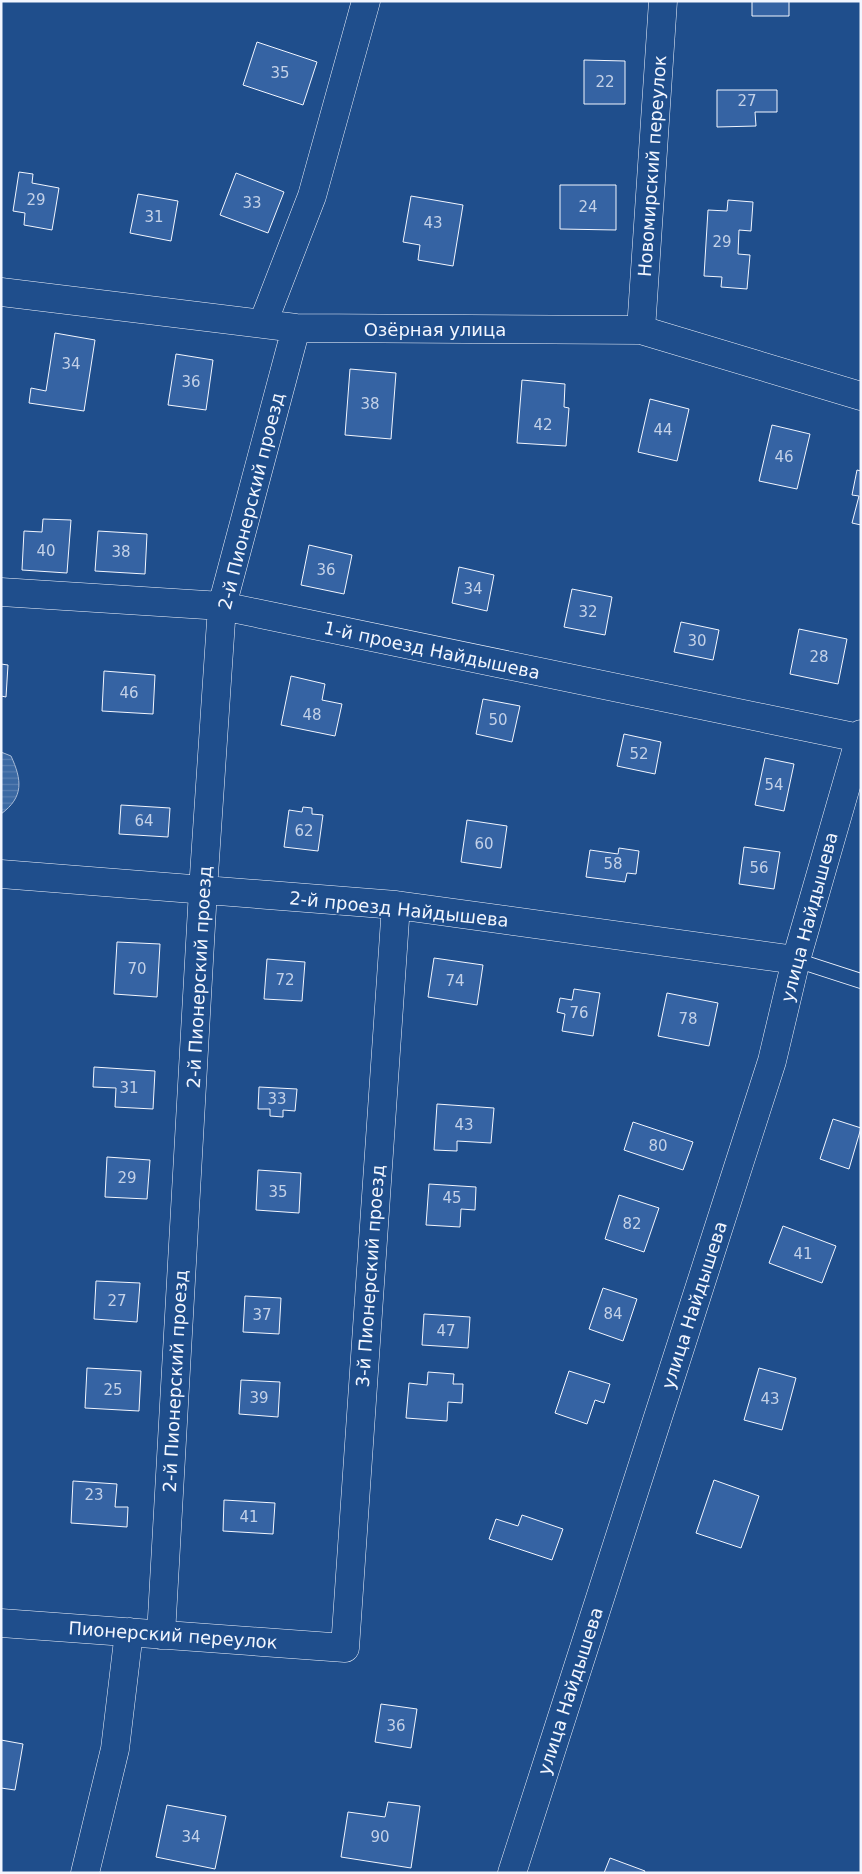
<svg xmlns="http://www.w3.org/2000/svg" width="862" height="1874" viewBox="0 0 862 1874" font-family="'DejaVu Sans',sans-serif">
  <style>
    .water { fill: url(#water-rules); stroke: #a8bbd7 }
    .building { fill: #3563a3; stroke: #f2f6ff }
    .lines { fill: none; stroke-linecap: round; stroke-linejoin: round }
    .service-casing { stroke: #f2f6ff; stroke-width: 16 }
    .minor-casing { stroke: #f2f6ff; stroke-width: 29 }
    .service { stroke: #1f4e8c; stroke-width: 14 }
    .minor { stroke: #1f4e8c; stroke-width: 28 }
    .labels { text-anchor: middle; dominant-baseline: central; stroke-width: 4; stroke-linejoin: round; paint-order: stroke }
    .number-label { font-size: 15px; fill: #c3d1e8 }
    .street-label { font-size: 18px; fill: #f2f6ff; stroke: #1f4e8c }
  </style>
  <defs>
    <pattern id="water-rules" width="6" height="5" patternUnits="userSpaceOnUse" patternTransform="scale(1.25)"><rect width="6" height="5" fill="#3b69a3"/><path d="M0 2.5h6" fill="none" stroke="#587fb1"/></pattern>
  </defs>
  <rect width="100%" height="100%" fill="#1f4e8c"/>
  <path class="water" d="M1 752 11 756C22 780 24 797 1 814Z"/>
  <path class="building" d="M752 1H789V16H752Z
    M257 42 317 62 303 105 243 85Z
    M584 60 625 61V104H584Z
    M717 90H777V112H755L756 126 717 127Z
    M19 172 33 174 32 183 59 188 52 230 24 225 25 213 13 211Z
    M236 173 284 192 268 233 220 215Z
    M560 185H616V230L560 229Z
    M138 194 178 201 171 241 130 233Z
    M411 196 463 205 453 266 418 260 420 245 403 242Z
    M728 200 753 202 751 231 739 230 738 254 750 255 747 289 721 287 722 277 704 276 708 210 727 211Z
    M55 333 95 340 84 411 29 403 31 388 46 391Z
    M176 354 213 360 206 410 168 405Z
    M350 369 396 373 391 439 345 435Z
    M522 380 565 384 564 407 569 408 566 446 517 443Z
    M650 399 689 409 677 461 638 452Z
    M772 425 810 434 797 489 759 481Z
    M857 470 861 471V525L852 523 859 496 852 495Z
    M43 519 71 520 67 573 22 570 24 531 42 532Z
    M98 531 147 534 145 574 95 571Z
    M309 545 352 555 344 594 301 585Z
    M459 567 494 575 487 611 452 603Z
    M572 589 612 597 605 635 564 627Z
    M681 622 719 630 713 660 674 652Z
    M799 629 847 639 838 684 790 674Z
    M1 664 8 665 6 697 1 696Z
    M104 671 155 675 153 714 102 711Z
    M291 676 325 684 322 700 342 704 335 736 281 725Z
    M483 699 520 706 512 742 476 734Z
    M624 734 661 742 655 774 617 766Z
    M765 758 794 764 784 811 755 805Z
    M121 805 170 808 168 837 119 834Z
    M303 807 312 808V814L323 815 318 851 284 847 289 810 302 812Z
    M467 820 507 826 501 868 461 862Z
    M744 847 780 852 774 889 739 884Z
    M619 848 639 851 636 874 627 873 625 882 586 877 590 850 618 854Z
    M117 942 160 944 157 997 114 994Z
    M434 958 483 965 477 1005 428 997Z
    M267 959 305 962 302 1001 264 999Z
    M574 989 600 993 593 1036 562 1031 565 1014 557 1012 560 998 572 1000Z
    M667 993 718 1003 709 1046 658 1036Z
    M94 1067 155 1071 153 1109 115 1107 116 1088 93 1087Z
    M259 1087 297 1089 295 1111 283 1110V1117L270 1116V1109H258Z
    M437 1104 494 1108 491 1143 457 1141V1151L434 1150Z
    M833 1119 861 1128 849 1169 820 1159Z
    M633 1122 693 1142 683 1170 624 1150Z
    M107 1157 150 1160 147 1199 105 1197Z
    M258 1170 301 1173 299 1213 256 1210Z
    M429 1184 476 1187 475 1210 461 1209 460 1227 426 1225Z
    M619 1195 659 1208 644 1252 605 1239Z
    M783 1226 836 1246 822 1283 769 1263Z
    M96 1281 140 1283 137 1322 94 1319Z
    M603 1288 637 1299 623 1341 589 1329Z
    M245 1296 281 1298 279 1334 243 1332Z
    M424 1314 470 1317 468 1348 422 1345Z
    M87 1368 141 1371 139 1411 85 1408Z
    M759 1368 796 1378 782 1430 744 1420Z
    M569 1371 610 1384 604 1403 595 1400 587 1424 555 1413Z
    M428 1372 454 1374 453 1384H463L462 1403 448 1402 447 1421 406 1418 409 1383 427 1385Z
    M241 1380 280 1382 278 1417 239 1414Z
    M714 1480 759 1496 741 1548 696 1533Z
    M73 1481 117 1484 115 1507H128L127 1527 71 1523Z
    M224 1500 275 1503 273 1534 223 1531Z
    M522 1515 563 1529 552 1560 489 1539 496 1519 518 1526Z
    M381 1704 417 1709 411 1748 375 1742Z
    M1 1740 23 1744 15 1790 1 1788Z
    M388 1802 420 1806 411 1868 341 1857 348 1812 385 1817Z
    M167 1805 226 1816 215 1869 156 1857Z
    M610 1858 645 1871 644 1873H604Z"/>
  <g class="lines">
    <defs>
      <path id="service" d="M796 960 861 981"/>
      <path id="minor" d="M1 292 296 328 641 330 861 396
        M263 323 312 196 366 1
        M641 330 663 1
        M1 592 222 606 859 738
        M1 874 396 905 796 960
        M1 1623 345 1648 396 905
        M161 1635 203 890 222 606 296 328
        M85 1873 115 1749 129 1632
        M512 1873 772 1061 796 960 861 734"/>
    </defs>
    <use href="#service" class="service-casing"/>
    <use href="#minor" class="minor-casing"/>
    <use href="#service" class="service"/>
    <use href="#minor" class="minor"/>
  </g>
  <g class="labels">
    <g class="number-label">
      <text x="280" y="73">35</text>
      <text x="605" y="82">22</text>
      <text x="747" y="101">27</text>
      <text x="36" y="200">29</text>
      <text x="252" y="203">33</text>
      <text x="588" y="207">24</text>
      <text x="154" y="217">31</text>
      <text x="433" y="223">43</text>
      <text x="722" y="242">29</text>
      <text x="71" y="364">34</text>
      <text x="191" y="382">36</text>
      <text x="370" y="404">38</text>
      <text x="543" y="425">42</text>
      <text x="663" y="430">44</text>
      <text x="784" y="457">46</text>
      <text x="46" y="551">40</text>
      <text x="121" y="552">38</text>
      <text x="326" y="570">36</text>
      <text x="473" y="589">34</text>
      <text x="588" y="612">32</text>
      <text x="697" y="641">30</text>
      <text x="819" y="657">28</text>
      <text x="129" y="693">46</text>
      <text x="312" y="715">48</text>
      <text x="498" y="720">50</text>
      <text x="639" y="754">52</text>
      <text x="774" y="785">54</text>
      <text x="144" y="821">64</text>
      <text x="304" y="831">62</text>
      <text x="484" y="844">60</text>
      <text x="613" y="864">58</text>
      <text x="759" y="868">56</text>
      <text x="137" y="969">70</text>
      <text x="285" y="980">72</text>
      <text x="455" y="981">74</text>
      <text x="579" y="1013">76</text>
      <text x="688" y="1019">78</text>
      <text x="129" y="1088">31</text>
      <text x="277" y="1099">33</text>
      <text x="464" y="1125">43</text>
      <text x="658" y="1146">80</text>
      <text x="127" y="1178">29</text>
      <text x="278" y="1192">35</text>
      <text x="452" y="1198">45</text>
      <text x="632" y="1224">82</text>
      <text x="803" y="1254">41</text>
      <text x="117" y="1301">27</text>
      <text x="613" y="1314">84</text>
      <text x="262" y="1315">37</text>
      <text x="446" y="1331">47</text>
      <text x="113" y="1390">25</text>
      <text x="259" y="1398">39</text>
      <text x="770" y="1399">43</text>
      <text x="94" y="1495">23</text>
      <text x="249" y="1517">41</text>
      <text x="396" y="1726">36</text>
      <text x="191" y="1837">34</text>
      <text x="380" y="1837">90</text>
    </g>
    <g class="street-label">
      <text transform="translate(652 166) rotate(-86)">Новомирский переулок</text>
      <text x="435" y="329">Озёрная улица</text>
      <text transform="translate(251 501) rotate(-76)">2-й Пионерский проезд</text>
      <text transform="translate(432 650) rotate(12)">1-й проезд Найдышева</text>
      <text transform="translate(399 909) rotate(6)">2-й проезд Найдышева</text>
      <text transform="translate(809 917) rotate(-75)">улица Найдышева</text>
      <text transform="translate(199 977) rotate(-87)">2-й Пионерский проезд</text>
      <text transform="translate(370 1276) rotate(-86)">3-й Пионерский проезд</text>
      <text transform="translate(694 1305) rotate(-72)">улица Найдышева</text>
      <text transform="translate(175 1381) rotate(-87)">2-й Пионерский проезд</text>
      <text transform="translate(173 1635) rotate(4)">Пионерский переулок</text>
      <text transform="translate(570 1691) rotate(-72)">улица Найдышева</text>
    </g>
  </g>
  <rect width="862" height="1874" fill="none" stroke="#f2f6ff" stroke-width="5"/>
</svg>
